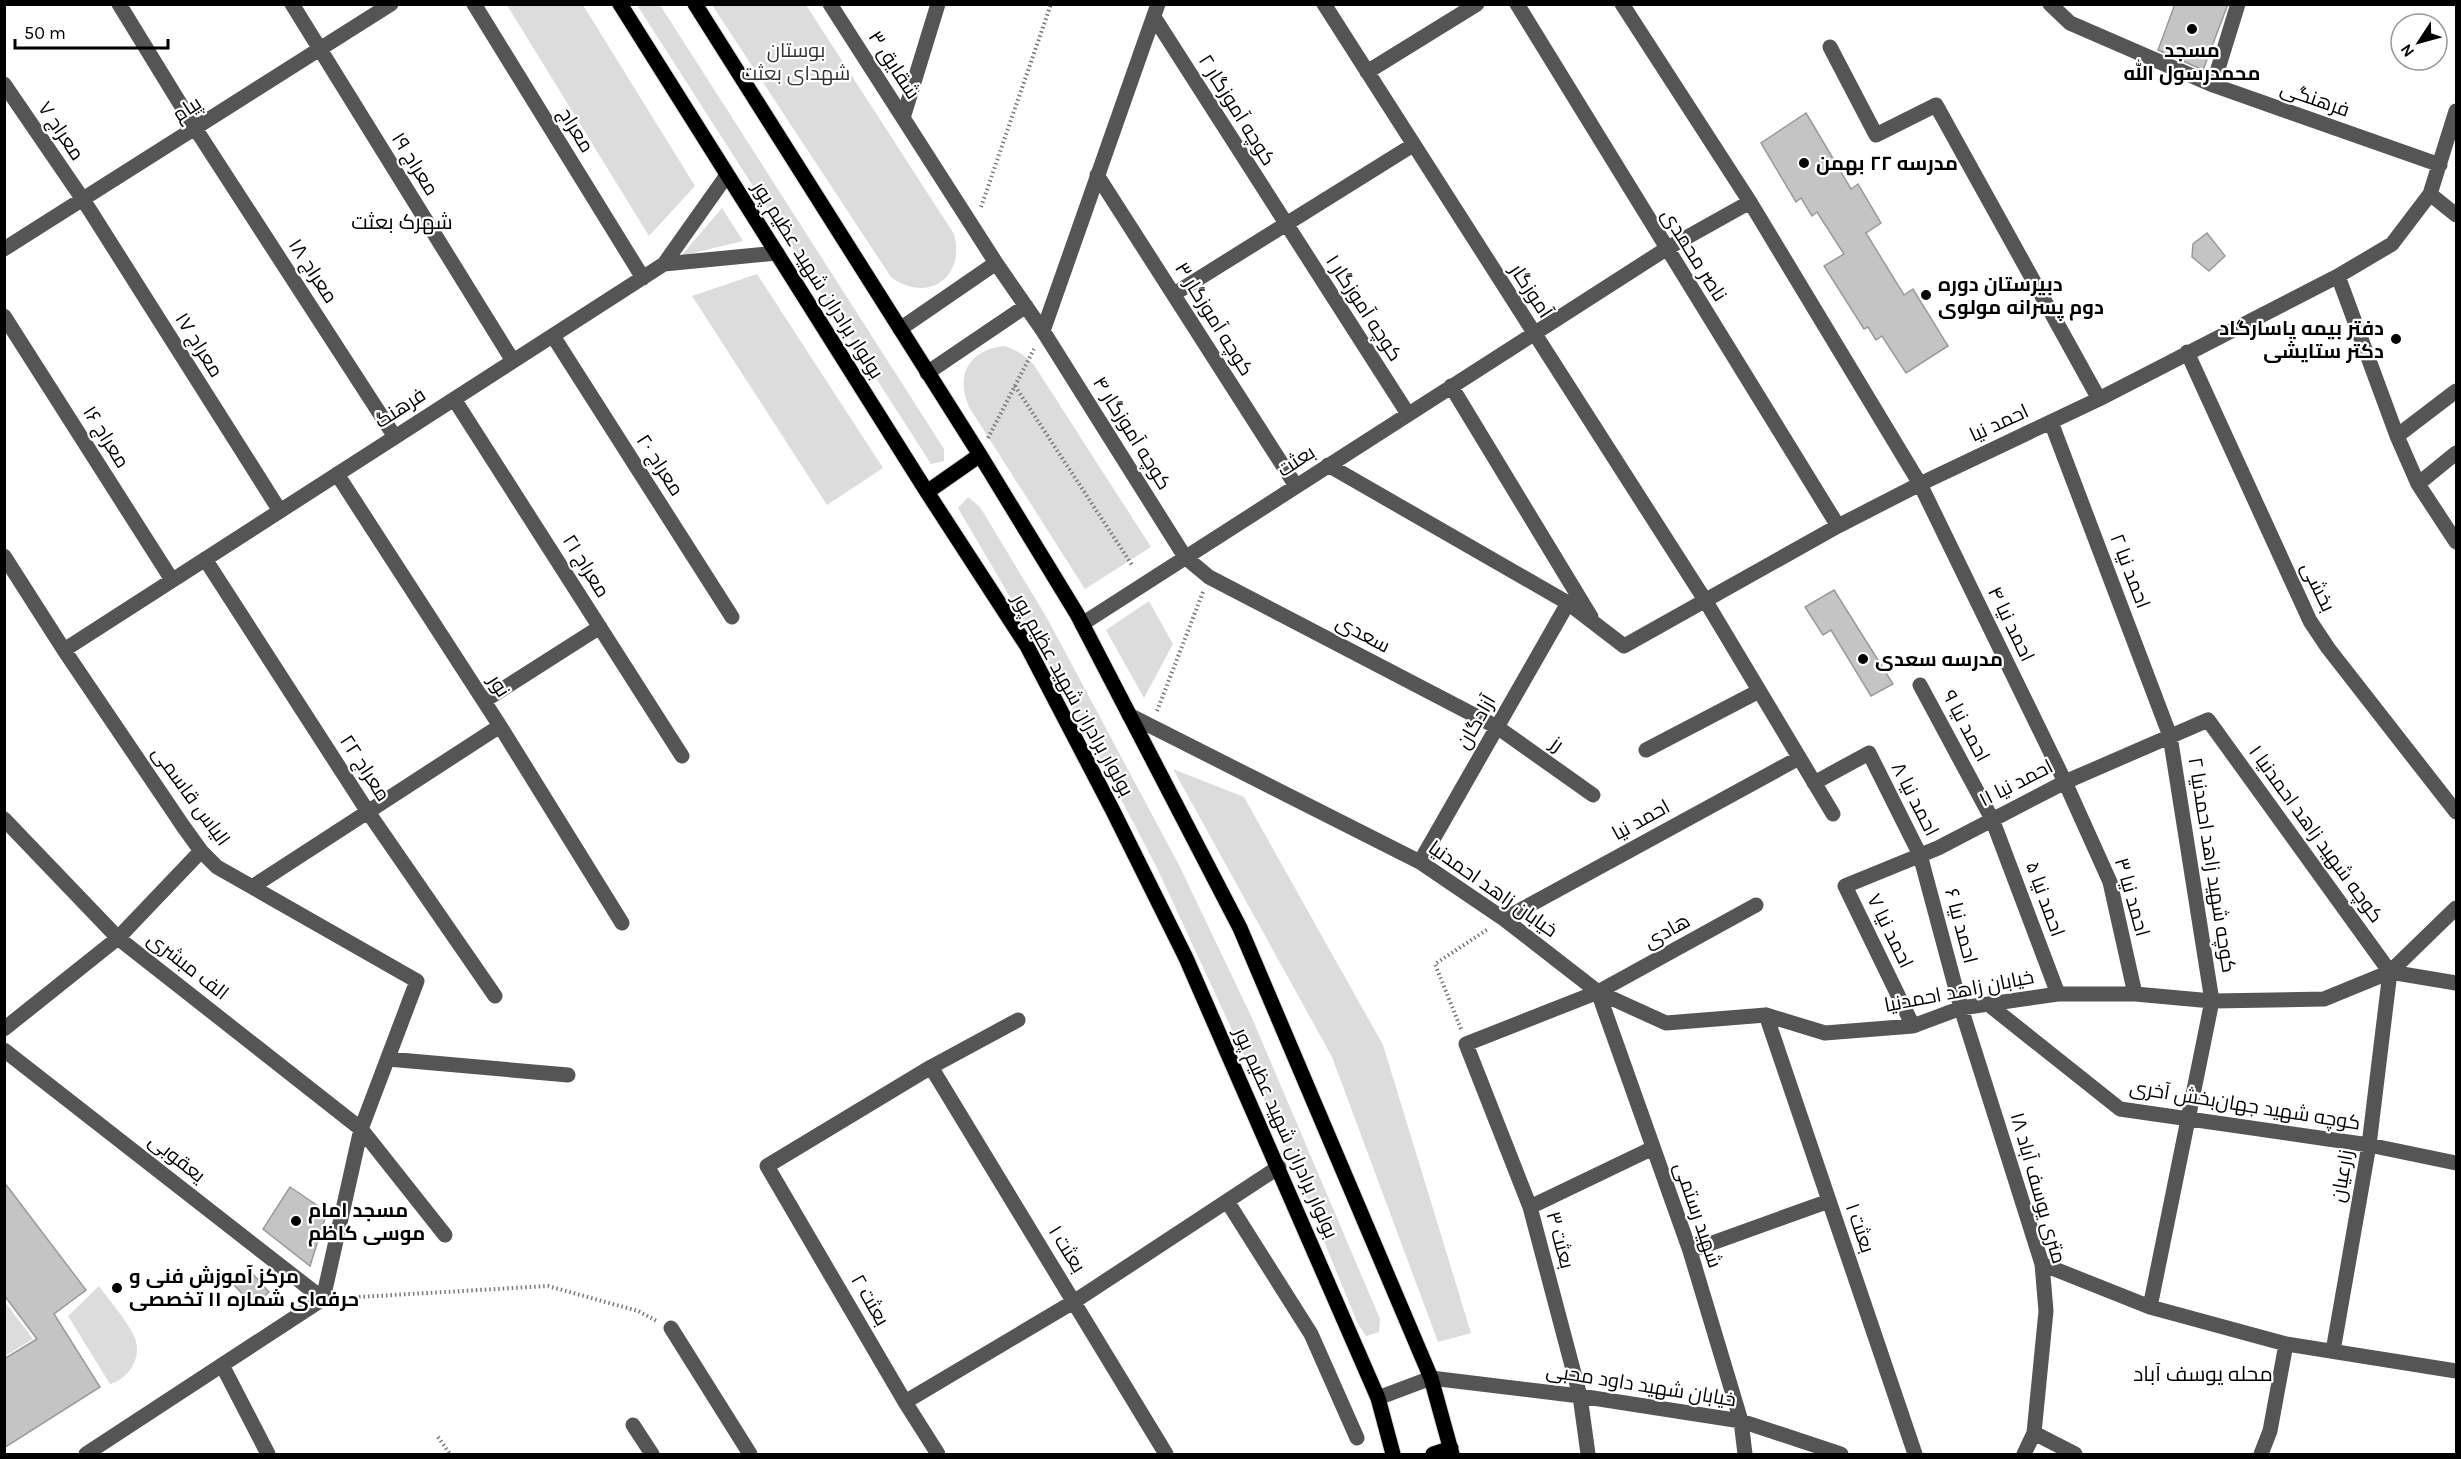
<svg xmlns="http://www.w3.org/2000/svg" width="2461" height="1459" viewBox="0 0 2461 1459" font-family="Karla,Cairo,sans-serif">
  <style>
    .green { fill: #dcdcdc }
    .building { fill: #c4c4c4; stroke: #999; stroke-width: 1.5 }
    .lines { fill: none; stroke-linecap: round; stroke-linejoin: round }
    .major-casing { stroke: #dbdbdb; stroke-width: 17 }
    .path { stroke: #777; stroke-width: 4; stroke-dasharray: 1.5 3; stroke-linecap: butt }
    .minor { stroke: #555; stroke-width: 15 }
    .major { stroke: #000; stroke-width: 15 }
    .poi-dot { fill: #000; stroke: #fff; stroke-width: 2 }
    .labels { text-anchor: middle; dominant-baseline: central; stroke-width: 4.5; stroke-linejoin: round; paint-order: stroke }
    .park-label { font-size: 20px; fill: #333; stroke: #fff }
    .poi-label { font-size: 20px; font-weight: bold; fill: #000; stroke: #fff; text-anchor: start }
    .street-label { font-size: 20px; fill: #000; stroke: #fff }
    .neighbourhood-label { font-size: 21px; fill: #000; stroke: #fff }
  </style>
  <rect width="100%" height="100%" fill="#fff"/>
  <path class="green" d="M507 5H583L695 186 649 236Z
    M637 5H660L944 449V461L931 464Z
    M712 5H806L954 234C966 278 927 304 891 277Z
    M722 208 743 241 681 256Z
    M757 274 883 468 827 505 692 296Z
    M1004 346C1017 350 1025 355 1034 365L1151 547 1085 589 969 407C955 375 969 350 1004 346Z
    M968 497 980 507 1047 618 1180 867 1252 1018 1380 1319 1379 1332 1366 1336 1357 1322 1281 1136 1158 870 1063 688 958 508Z
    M1149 601 1173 644 1144 698 1106 630Z
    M1173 769 1244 797 1383 1045 1471 1333 1438 1342 1332 1057Z
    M99 1286C110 1301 123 1316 132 1332 145 1353 131 1378 110 1384L68 1316Z
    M5 1302 33 1339 5 1356Z"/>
  <path class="building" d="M2175 4H2228L2203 70 2158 50Z
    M1806 113 1851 189 1858 184 1881 223 1866 233 1904 295 1913 289 1948 346 1906 373 1882 336 1876 340 1868 327 1864 329 1824 266 1844 254 1817 212 1812 216 1801 198 1796 202 1761 143Z
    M2207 233 2225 256 2209 271 2192 257 2193 244Z
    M1834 590 1893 684 1871 696 1831 630 1823 635 1805 607Z
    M4 1182 86 1290 54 1314 100 1387 4 1448V1359L37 1339 4 1295Z
    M290 1187 327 1212 310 1266 263 1229Z
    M250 1271 269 1292 254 1306 234 1285Z"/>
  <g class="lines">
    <defs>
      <path id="major" d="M620 4 927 492 1027 646 1112 809 1186 958 1378 1398 1393 1454
        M695 4 980 455 1077 614 1240 928 1431 1378 1452 1454
        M927 492 980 455
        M1433 1454 1451 1448"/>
    </defs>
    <use href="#major" class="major-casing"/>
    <path class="path" d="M981 207 1051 4
      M1015 386 1132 565
      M988 438 1034 349
      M1157 711 1203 592
      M1461 1029 1435 964 1488 929
      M341 1298 548 1286 638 1311 657 1321
      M438 1437 450 1454"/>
    <path class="minor" d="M119 4 195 128 395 437
      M292 4 513 361
      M474 4 643 278
      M830 4 996 263 1043 331 1185 557 1209 577 1497 727 1593 795
      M1324 4 1705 600 1833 814
      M1517 4 1838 526
      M1622 4 1750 202 1920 484 2065 782 2110 882 2135 994
      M2050 4 2070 23 2213 85 2440 165
      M1154 17 1408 414
      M1830 47 1876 135 1936 105 2099 399
      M1367 72 1477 4
      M4 84 84 201 280 511
      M2213 85 2238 4
      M903 118 938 4
      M1097 175 1296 486
      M2430 194 2456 215
      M4 249 391 4
      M664 264 727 175
      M2338 276 2397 436 2418 484 2456 542
      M1174 294 1413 145
      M4 316 172 580
      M900 329 996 263
      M1043 331 1158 4
      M553 336 732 617
      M2187 352 2310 621 2328 648 2456 812
      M927 373 1026 306
      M1451 386 1591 617
      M454 399 682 756
      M2051 422 2170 736 2212 1001 2150 1307
      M2397 436 2456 391
      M1328 465 1568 603 1624 646 1838 526 1920 484 2099 399 2338 276 2392 244 2430 194 2456 111
      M337 474 500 726 622 923
      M2418 484 2456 453
      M4 556 64 650 183 826 201 851 217 867 417 981 361 1129 323 1299 86 1454
      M205 559 368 812 495 996
      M1082 624 1666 249 1750 202
      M64 650 664 264 777 253
      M1920 685 1992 819 2058 994
      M484 701 600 627
      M1129 715 1420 862 1504 919 1598 992 1666 1023 1766 1015 1825 1033 1913 1026 1961 1008 2058 994H2135L2212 1001 2324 999 2390 972 2456 908
      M1646 750 1759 691
      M1814 783 1869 753 1920 855 1961 1008 2042 1264 2046 1311 2034 1433 2024 1454
      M4 819 118 938 361 1129 445 1235
      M1420 862 1568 603
      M252 887 500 726
      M1504 919 1799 758
      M2390 972 2456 983
      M1598 992 1690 1251 1741 1421 1745 1454
      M1988 1004 2120 1109 2369 1145 2456 1163
      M1766 1015 1915 1454
      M1913 1026 1845 886 1938 848 2065 782 2208 720 2390 972
      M4 1029 118 938 201 851
      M4 1050 323 1299
      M388 1059 568 1075
      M931 1067 1166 1454
      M1227 1201 1311 1334 1357 1438
      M1530 1207 1653 1148
      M1690 1251 1829 1201
      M2042 1264 2150 1307 2286 1344 2456 1371
      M671 1328 750 1454
      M2333 1351 2369 1145 2390 972
      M222 1365 268 1454
      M1378 1398 1431 1378 1580 1396 1741 1421 1841 1454
      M905 1402 1075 1301 1279 1167
      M633 1425 652 1454
      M2034 1433 2075 1454
      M938 1454 905 1402 767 1166 931 1067 1018 1020
      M1588 1454 1580 1396 1530 1207 1466 1044 1598 992 1756 905
      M2261 1454 2270 1431 2286 1344"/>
    <use href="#major" class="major"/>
  </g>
  <g class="poi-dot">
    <circle cx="2192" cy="29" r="6"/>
    <circle cx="1804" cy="163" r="6"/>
    <circle cx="1926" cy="295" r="6"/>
    <circle cx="2396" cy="339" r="6"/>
    <circle cx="1863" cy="659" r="6"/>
    <circle cx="296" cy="1221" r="6"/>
    <circle cx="117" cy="1288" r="6"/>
  </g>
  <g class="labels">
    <g class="park-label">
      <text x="796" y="50">بوستان<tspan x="796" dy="23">شهدای بعثت</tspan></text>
    </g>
    <g class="poi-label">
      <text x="2192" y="50" text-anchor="middle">مسجد<tspan x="2192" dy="23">محمدرسول الله</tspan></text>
      <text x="1816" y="163">مدرسه ۲۲ بهمن</text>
      <text x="1938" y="284">دبیرستان دوره<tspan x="1938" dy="23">دوم پسرانه مولوی</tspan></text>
      <text x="2384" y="328" text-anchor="end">دفتر بیمه پاسارگاد<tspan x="2384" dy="23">دکتر ستایشی</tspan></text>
      <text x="1875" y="659">مدرسه سعدی</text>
      <text x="308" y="1210">مسجد امام<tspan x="308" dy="23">موسی کاظم</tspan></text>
      <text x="129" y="1276">مرکز آموزش فنی و<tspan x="129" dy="23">حرفه‌ای شماره ۱۱ تخصصی</tspan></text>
    </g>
    <g class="street-label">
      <text transform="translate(894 65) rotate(57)">شقایق ۳</text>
      <text transform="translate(2315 99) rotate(19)">فرهنگی</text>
      <text transform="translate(187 109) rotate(-33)">پیام</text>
      <text transform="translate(1237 110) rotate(58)">کوچه آموزگار ۲</text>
      <text transform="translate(576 130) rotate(58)">معراج</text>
      <text transform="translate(61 131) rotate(56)">معراج ۷</text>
      <text transform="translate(415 164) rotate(58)">معراج ۱۹</text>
      <text transform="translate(1694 255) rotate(58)">ناصر محمدی</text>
      <text transform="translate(313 271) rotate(57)">معراج ۱۸</text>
      <text transform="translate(818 280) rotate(58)">بولوار برادران شهید عظیم‌ پور</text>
      <text transform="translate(1531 291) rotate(57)">آموزگار</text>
      <text transform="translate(1364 308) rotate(57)">کوچه آموزگار ۱</text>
      <text transform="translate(1214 319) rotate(58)">کوچه آموزگار ۳</text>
      <text transform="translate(199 345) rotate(58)">معراج ۱۷</text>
      <text transform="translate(400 408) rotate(-33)">فرهنگ</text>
      <text transform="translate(1999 423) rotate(-25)">احمد نیا</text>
      <text transform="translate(1132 433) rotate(58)">کوچه آموزگار ۴</text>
      <text transform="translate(106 437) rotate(58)">معراج ۱۶</text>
      <text transform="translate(1296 461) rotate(-33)">بعثت</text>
      <text transform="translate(660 465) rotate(57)">معراج ۲۰</text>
      <text transform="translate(586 566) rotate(58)">معراج ۲۱</text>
      <text transform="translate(2130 571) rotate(69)">احمد نیا ۲</text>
      <text transform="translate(2318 587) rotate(64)">بخشی</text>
      <text transform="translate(2011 624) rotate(64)">احمد نیا ۴</text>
      <text transform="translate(1363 634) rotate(28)">سعدی</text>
      <text transform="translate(499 686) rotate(57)">نور</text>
      <text transform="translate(1073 695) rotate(61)">بولوار برادران شهید عظیم‌ پور</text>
      <text transform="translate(1476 722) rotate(-60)">آزادگان</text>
      <text transform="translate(1966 726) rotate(62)">احمد نیا ۹</text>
      <text transform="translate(1557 744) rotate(35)">رز</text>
      <text transform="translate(365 768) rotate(57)">معراج ۲۲</text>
      <text transform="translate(2016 783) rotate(-27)">احمد نیا ۱۱</text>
      <text transform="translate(191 796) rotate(54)">الیاس قاسمی</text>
      <text transform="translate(1915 799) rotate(63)">احمد نیا ۸</text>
      <text transform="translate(1641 820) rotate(-29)">احمد نیا</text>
      <text transform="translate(2316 834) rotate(54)">کوچه شهید زاهد احمدنیا ۱</text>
      <text transform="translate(2212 865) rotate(81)">کوچه شهید زاهد احمدنیا ۲</text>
      <text transform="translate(1493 889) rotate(35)">خیابان زاهد احمدنیا</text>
      <text transform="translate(2132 897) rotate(74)">احمد نیا ۳</text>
      <text transform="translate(2045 899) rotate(70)">احمد نیا ۵</text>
      <text transform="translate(1961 926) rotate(75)">احمد نیا ۶</text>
      <text transform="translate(1667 931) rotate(-29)">هادی</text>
      <text transform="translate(1890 931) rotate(64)">احمد نیا ۷</text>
      <text transform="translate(188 966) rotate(38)">الف مبشری</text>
      <text transform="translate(1959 991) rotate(-11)">خیابان زاهد احمدنیا</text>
      <text transform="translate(2245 1105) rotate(9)">کوچه شهید جهان‌بخش آخری</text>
      <text transform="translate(1286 1133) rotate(66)">بولوار برادران شهید عظیم‌ پور</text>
      <text transform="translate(177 1158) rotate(38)">یعقوبی</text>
      <text transform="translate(2342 1176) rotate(-80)">زارعیان</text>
      <text transform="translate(2038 1188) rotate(74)">۱۸ متری یوسف آباد</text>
      <text transform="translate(1698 1215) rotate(71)">شهید رستمی</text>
      <text transform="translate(1860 1228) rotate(71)">بعثت ۱</text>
      <text transform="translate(1560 1240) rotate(75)">بعثت ۳</text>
      <text transform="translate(1067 1249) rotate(58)">بعثت ۱</text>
      <text transform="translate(870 1300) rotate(60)">بعثت ۲</text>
      <text transform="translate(1641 1385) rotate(9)">خیابان شهید داود محبی</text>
    </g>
    <g class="neighbourhood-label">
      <text x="402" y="222">شهرک بعثت</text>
      <text x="2203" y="1374">محله یوسف آباد</text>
    </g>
  </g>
  <rect width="2461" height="1459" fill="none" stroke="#000000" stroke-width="12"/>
  <g transform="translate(2419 42) rotate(234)"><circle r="28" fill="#ffffff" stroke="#999999" stroke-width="1.5"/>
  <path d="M0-4.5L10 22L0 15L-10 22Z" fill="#000000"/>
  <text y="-9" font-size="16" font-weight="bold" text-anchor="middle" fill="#000000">N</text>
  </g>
  <path d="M15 39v9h153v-9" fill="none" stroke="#000000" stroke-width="3"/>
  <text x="24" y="39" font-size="18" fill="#000000" stroke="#ffffff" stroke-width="4.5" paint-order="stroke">50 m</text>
</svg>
